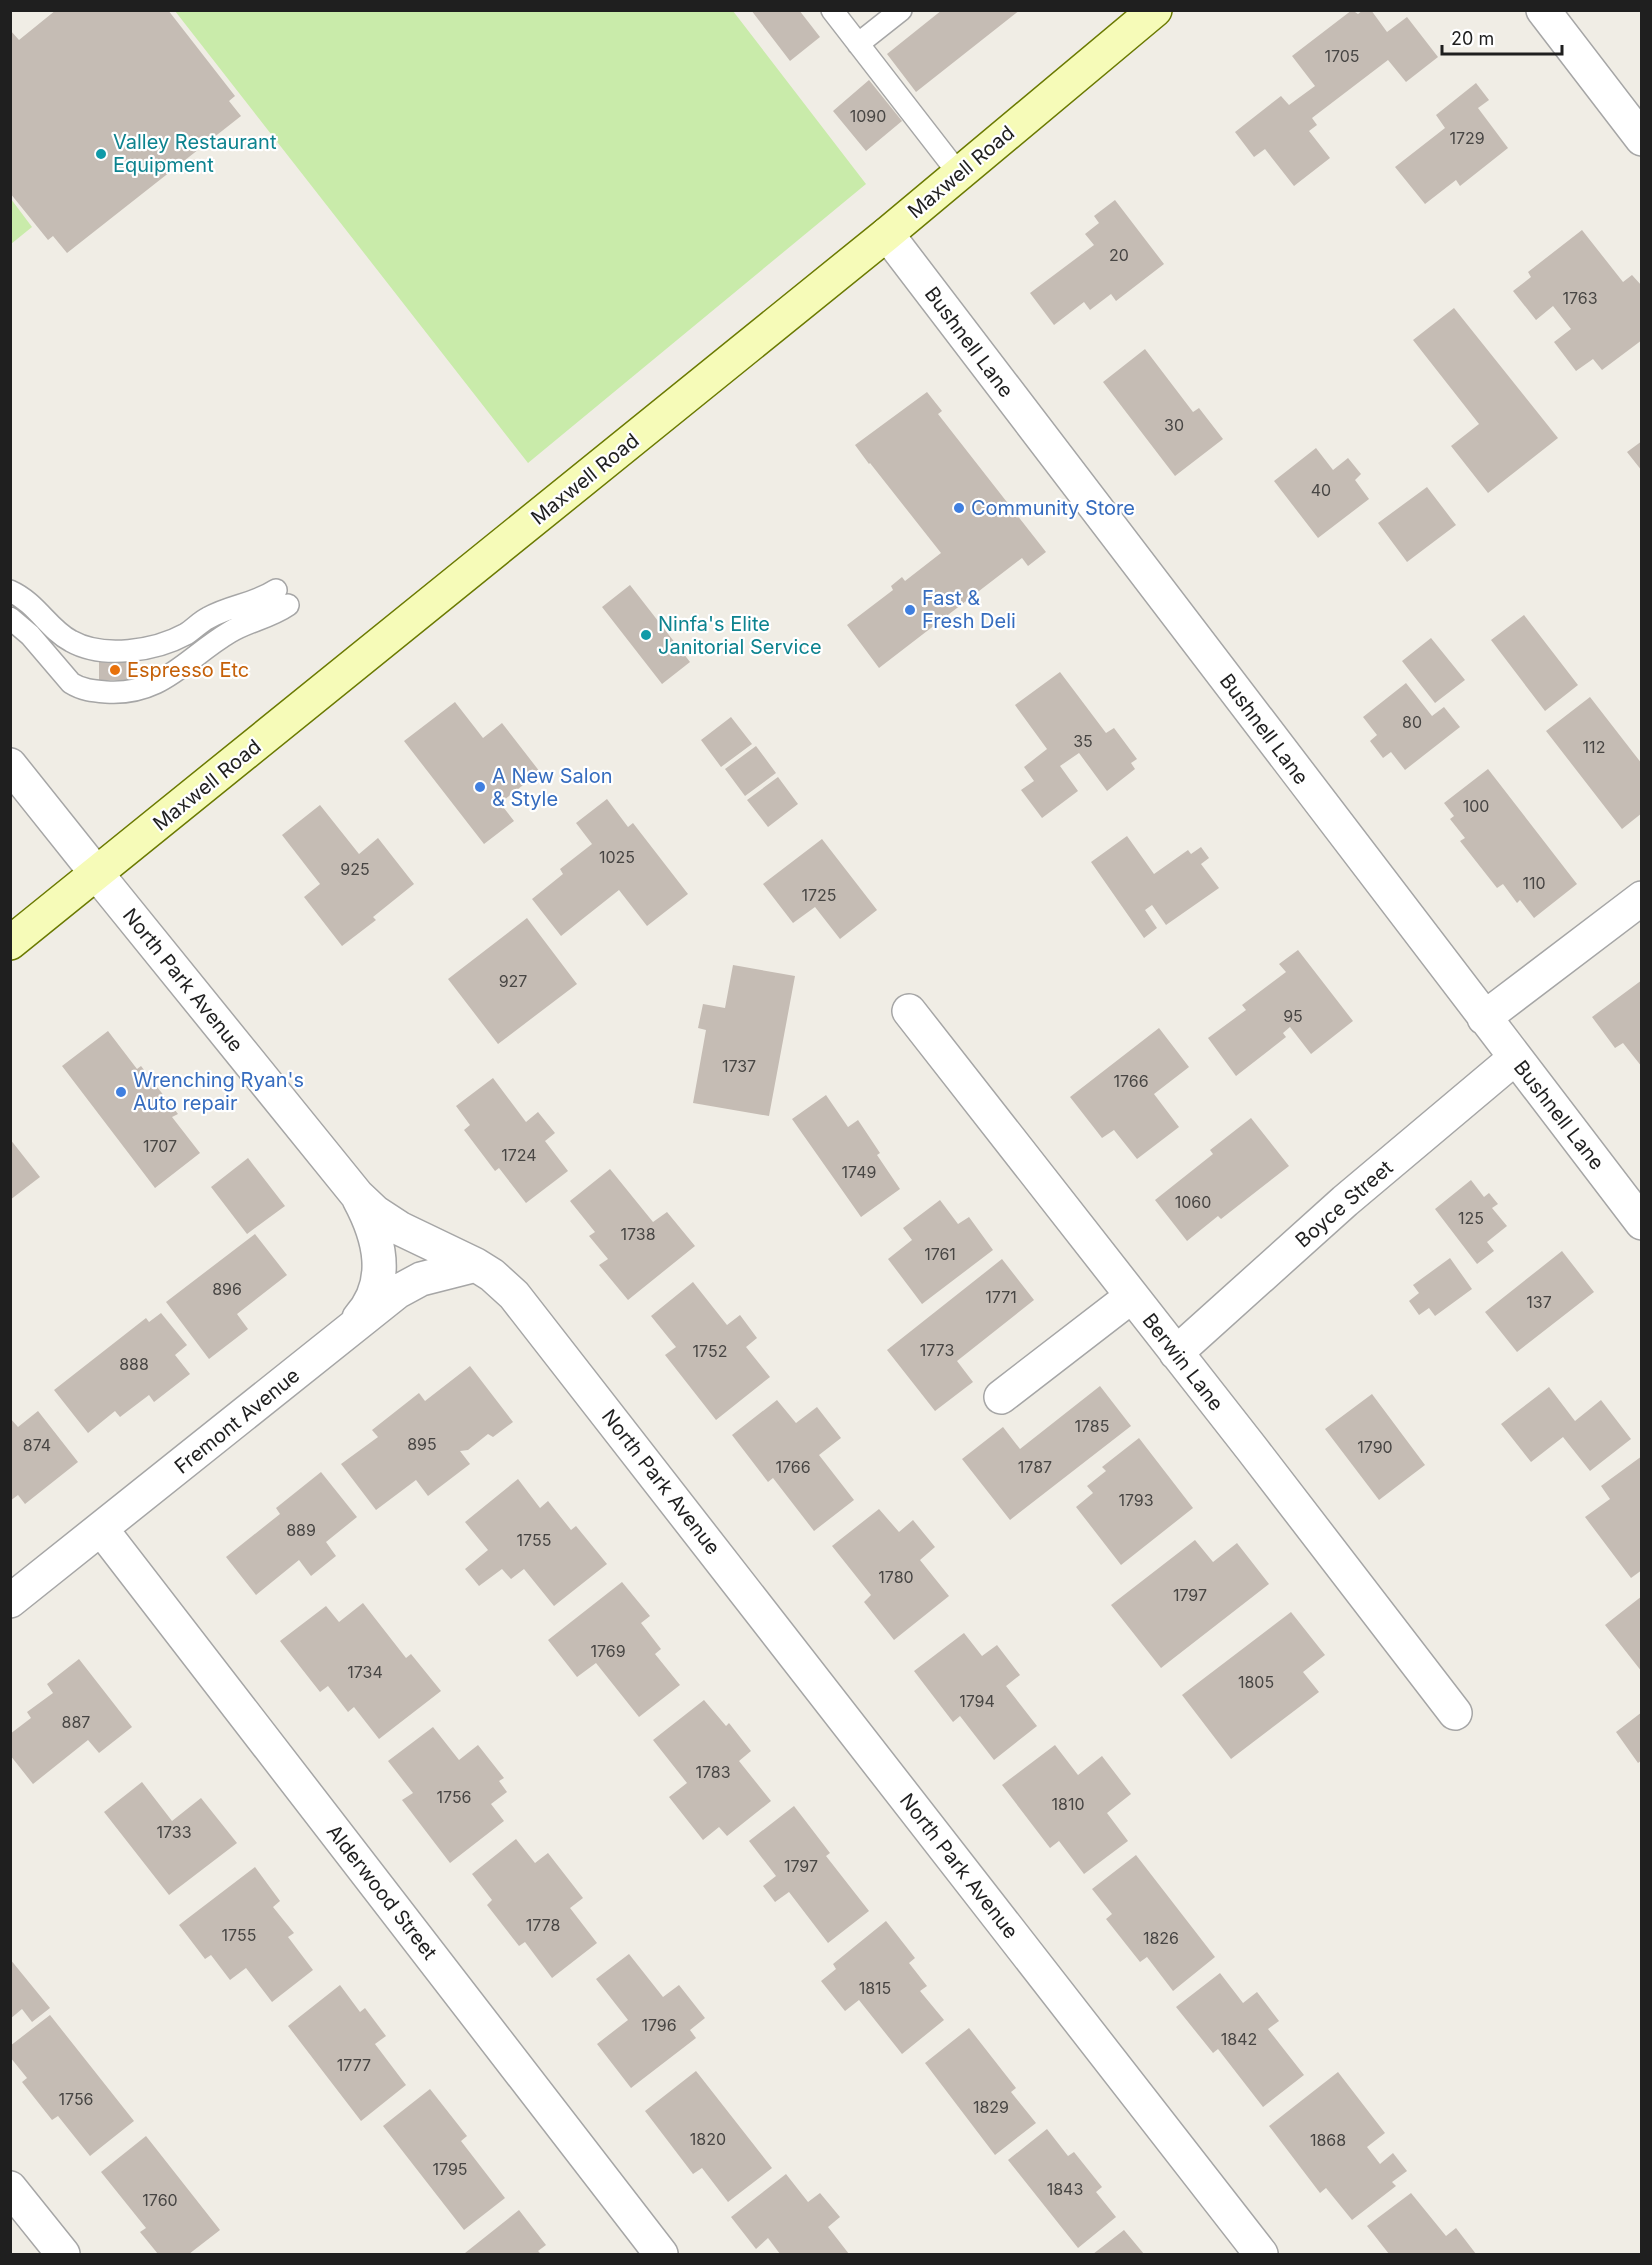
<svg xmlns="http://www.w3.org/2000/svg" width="1652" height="2265" viewBox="0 0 1652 2265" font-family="Inter,sans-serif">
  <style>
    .grass { fill: #c9ebaa }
    .building { fill: #c5bcb4 }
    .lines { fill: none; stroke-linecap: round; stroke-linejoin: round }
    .service-casing { stroke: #a6a6a6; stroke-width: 24 }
    .minor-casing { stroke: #a6a6a6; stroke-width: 36 }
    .tertiary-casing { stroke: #a6a6a6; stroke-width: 36 }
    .secondary-casing { stroke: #6b7a02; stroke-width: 36 }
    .service { stroke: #fff; stroke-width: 21 }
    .minor { stroke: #fff; stroke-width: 33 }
    .tertiary { stroke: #fff; stroke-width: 33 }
    .secondary { stroke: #f6fbb8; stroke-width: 33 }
    .culture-dot { fill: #0f9aa8; stroke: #fff; stroke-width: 2 }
    .shop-dot { fill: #3f7fe0; stroke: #fff; stroke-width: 2 }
    .food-dot { fill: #e8710a; stroke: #fff; stroke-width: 2 }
    .labels { text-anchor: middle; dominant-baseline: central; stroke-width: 4.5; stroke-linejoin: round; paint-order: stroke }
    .number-label { font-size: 16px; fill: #484644 }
    .culture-label { font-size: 20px; fill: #0d838f; stroke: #fff; text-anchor: start }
    .street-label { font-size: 20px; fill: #1f1f1f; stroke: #fff }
    .shop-label { font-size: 20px; fill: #366cbe; stroke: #fff; text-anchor: start }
    .food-label { font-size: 20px; fill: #c56008; stroke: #fff; text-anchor: start }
  </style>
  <rect width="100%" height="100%" fill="#f0ede5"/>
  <path class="grass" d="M175 11H733L866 184 528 463Z
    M11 199 32 227 11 244Z"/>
  <path class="building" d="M56 10H168L235 96 229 101 241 116 67 253 53 236 48 240 10 193V30L19 40Z
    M751 10H799L820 37 790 61Z
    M942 10H1020L916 92 887 54Z
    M1352 10 1358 14 1363 10H1371L1387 32 1407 17 1438 57 1406 82 1388 60 1312 118 1317 125 1309 131 1330 158 1294 186 1265 149 1254 157 1235 132 1281 96 1289 105 1315 86 1292 56Z
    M869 80 902 121 866 151 833 111Z
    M1476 83 1489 100 1478 108 1508 148 1460 186 1456 180 1425 204 1395 167 1445 128 1436 115Z
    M1115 200 1164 264 1116 301 1111 294 1090 310 1084 302 1054 325 1030 293 1094 245 1085 234 1099 223 1094 216Z
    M1582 230 1623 282 1632 275 1642 286V340L1602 370 1593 359 1576 371 1554 342 1571 329 1553 306 1536 320 1513 291 1531 277 1528 272Z
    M1454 308 1558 438 1488 493 1451 446 1479 424 1413 340Z
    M1145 349 1193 412 1199 408 1223 439 1175 476 1103 382Z
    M927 392 942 411 938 414 1046 552 1028 566 1022 558 879 668 847 625 893 590 891 586 902 577 905 581 941 553 870 463 869 464 855 445Z
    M1642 441V471L1627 452Z
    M1316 448 1333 470 1348 458 1361 474 1355 480 1369 499 1318 538 1274 481Z
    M1427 487 1456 525 1407 562 1378 523Z
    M630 585 690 662 662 684 602 607Z
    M1524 615 1578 685 1545 711 1491 640Z
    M1431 638 1465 680 1435 703 1402 661Z
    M99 660 132 661V680H99Z
    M1060 672 1106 733 1114 728 1137 759 1131 763 1135 769 1107 791 1079 753 1060 766 1078 791 1042 818 1021 790 1034 781 1024 767 1047 749 1015 705Z
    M1406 683 1432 716 1444 707 1460 727 1405 770 1391 752 1383 758 1370 741 1377 735 1363 717Z
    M1590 697 1642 764V813L1622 829 1546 731Z
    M455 702 483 738 502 723 540 772 500 803 514 821 484 844 404 741Z
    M731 717 752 744 721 767 701 740Z
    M756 746 776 773 745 796 725 769Z
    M1488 769 1577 884 1534 918 1520 900 1517 903 1503 884 1497 888 1460 841 1465 838 1450 819 1454 816 1444 803Z
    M778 777 798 804 768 827 747 800Z
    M607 799 628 827 633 823 688 894 647 926 619 890 561 936 532 899 563 874 560 869 592 844 576 823Z
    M320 805 359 854 378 838 414 884 373 917 376 920 342 946 304 897 320 884 282 835Z
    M1127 836 1154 874 1188 850 1191 854 1201 847 1209 858 1201 864 1219 888 1166 925 1152 905 1145 910 1157 928 1144 938 1091 862Z
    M822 839 877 910 840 939 815 907 793 923 763 884Z
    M527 918 577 984 498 1044 448 979Z
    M1298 950 1353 1021 1311 1054 1290 1027 1283 1033 1286 1037 1236 1076 1208 1038 1246 1010 1242 1005 1286 972 1279 964Z
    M733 965 795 976 769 1116 693 1103 706 1030 698 1028 703 1004 725 1008Z
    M1642 980V1067L1623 1043 1615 1048 1592 1017Z
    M1159 1028 1189 1067 1154 1094 1179 1127 1137 1159 1114 1130 1102 1138 1070 1097Z
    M108 1031 137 1069 141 1066 178 1114 172 1117 200 1153 155 1188 62 1066Z
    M493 1078 526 1122 538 1112 555 1133 545 1141 568 1171 526 1203 499 1168 495 1171 464 1130 470 1125 456 1106Z
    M826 1095 848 1127 858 1120 880 1153 877 1155 900 1189 861 1217 792 1119Z
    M1251 1118 1289 1166 1221 1219 1218 1216 1187 1241 1155 1200 1213 1154 1210 1150Z
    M10 1139 40 1177 10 1200Z
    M248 1158 285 1206 247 1234 211 1187Z
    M610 1169 653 1222 667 1212 695 1246 628 1300 599 1265 608 1259 589 1236 595 1232 570 1201Z
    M1471 1180 1484 1197 1489 1193 1498 1204 1492 1208 1507 1226 1487 1242 1494 1251 1477 1264 1435 1209Z
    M940 1200 958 1224 969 1217 993 1250 922 1304 888 1259 912 1240 903 1228Z
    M255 1234 287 1275 237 1314 248 1329 209 1359 166 1302Z
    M1562 1251 1594 1292 1517 1352 1485 1312Z
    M1450 1258 1472 1289 1435 1316 1429 1308 1419 1315 1409 1301 1419 1293 1413 1285Z
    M1002 1259 1034 1300 957 1361 973 1382 935 1411 887 1350Z
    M693 1282 727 1325 740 1315 757 1338 746 1347 770 1377 716 1420 665 1355 676 1347 651 1316Z
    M161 1313 187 1345 175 1355 190 1374 154 1402 149 1395 120 1417 115 1411 88 1433 54 1390 146 1318 149 1322Z
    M470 1366 513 1422 493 1437 488 1434 468 1450 460 1451 470 1464 428 1496 416 1480 376 1510 341 1464 378 1437 372 1430 419 1393 425 1401Z
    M1100 1386 1131 1426 1010 1520 962 1459 1003 1427 1020 1449Z
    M1549 1387 1575 1421 1601 1400 1631 1439 1590 1471 1563 1437 1531 1462 1501 1424Z
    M1372 1394 1425 1465 1379 1500 1325 1429Z
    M777 1400 796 1423 817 1407 841 1438 819 1455 854 1500 814 1531 773 1478 768 1482 732 1435Z
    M38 1411 78 1462 25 1504 18 1495 10 1501V1418L18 1427Z
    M1139 1438 1193 1508 1121 1565 1076 1507 1093 1493 1087 1486 1106 1471 1102 1467Z
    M1642 1456V1570L1631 1578 1585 1517 1610 1499 1601 1486Z
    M321 1472 357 1517 326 1542 336 1556 311 1576 299 1560 256 1595 226 1557 280 1514 276 1508Z
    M518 1479 540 1508 548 1501 571 1530 576 1526 607 1564 554 1606 524 1569 511 1579 502 1569 479 1586 465 1569 488 1550 465 1522Z
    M879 1509 899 1532 913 1520 935 1547 920 1560 949 1596 894 1640 864 1602 871 1595 832 1546Z
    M1195 1540 1213 1562 1237 1543 1269 1584 1161 1668 1111 1605Z
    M622 1582 650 1616 641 1623 661 1649 655 1654 680 1685 639 1717 596 1663 577 1677 548 1640Z
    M1642 1596V1672L1605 1625Z
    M363 1603 406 1658 411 1654 441 1691 379 1739 354 1707 348 1712 328 1686 320 1692 280 1641 326 1606 339 1622Z
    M1291 1612 1325 1655 1303 1672 1319 1692 1231 1759 1182 1695Z
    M964 1633 982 1656 997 1645 1020 1675 1006 1686 1037 1726 994 1760 960 1716 953 1722 914 1671Z
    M79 1659 132 1727 99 1753 88 1740 33 1784 10 1755V1734L31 1718 27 1712 53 1693 47 1684Z
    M704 1700 726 1726 729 1723 751 1751 739 1761 771 1801 727 1836 719 1827 703 1840 669 1797 687 1783 653 1740Z
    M1642 1712V1760L1638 1763 1616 1732Z
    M433 1727 459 1760 478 1745 504 1778 499 1781 507 1792 491 1804 504 1821 450 1863 402 1800 413 1793 388 1761Z
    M1055 1745 1078 1775 1102 1756 1131 1794 1107 1813 1128 1841 1084 1874 1059 1841 1050 1848 1002 1785Z
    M142 1782 172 1821 201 1798 237 1843 169 1895 104 1812Z
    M794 1806 830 1853 826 1856 869 1911 828 1943 789 1892 775 1902 763 1886 776 1876 749 1841Z
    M516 1839 535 1863 548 1853 583 1898 570 1908 597 1943 552 1978 525 1942 519 1946 487 1905 492 1900 472 1874Z
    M1136 1855 1215 1957 1173 1991 1147 1957 1140 1962 1106 1919 1112 1914 1092 1889Z
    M255 1867 280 1901 273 1907 294 1933 288 1937 313 1970 272 2002 246 1968 230 1980 211 1955 205 1959 179 1925Z
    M886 1921 915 1958 909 1963 927 1986 920 1991 944 2020 902 2054 859 2000 845 2011 821 1981 836 1969 833 1964Z
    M629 1954 663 1997 679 1985 705 2018 690 2030 696 2038 631 2088 597 2044 628 2020 596 1979Z
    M10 1959 50 2008 32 2022 22 2009 10 2019Z
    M1220 1973 1243 2003 1257 1992 1279 2021 1268 2029 1304 2075 1263 2107 1218 2049 1213 2053 1176 2007Z
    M340 1985 360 2012 365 2008 386 2036 375 2044 406 2085 361 2121 288 2026Z
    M50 2015 134 2121 90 2156 58 2116 52 2120 22 2082 27 2078 10 2057V2046Z
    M969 2028 1016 2088 1011 2092 1036 2123 995 2155 925 2063Z
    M696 2071 772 2168 728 2202 702 2168 693 2174 645 2111Z
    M1338 2072 1385 2133 1367 2147 1380 2164 1393 2153 1407 2171 1392 2182 1396 2186 1352 2220 1326 2188 1320 2193 1269 2126Z
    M430 2089 467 2136 461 2141 505 2198 464 2230 383 2126Z
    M1047 2129 1068 2156 1074 2152 1102 2187 1096 2192 1116 2217 1078 2248 1008 2160Z
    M146 2136 220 2230 189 2254H158L140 2232 146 2228 101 2172Z
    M786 2174 808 2202 820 2193 840 2217 828 2227 849 2254H780L768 2238 756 2249 731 2217Z
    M1411 2193 1446 2236 1456 2228 1476 2254H1389L1367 2226Z
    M519 2210 546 2245 538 2251 541 2254H466L465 2253Z
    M1124 2230 1144 2254H1093Z"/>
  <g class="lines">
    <defs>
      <path id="service" d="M832 10 959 174
        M858 44 901 10
        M10 591C37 603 48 629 71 641 103 659 155 651 186 634 194 629 200 622 208 618 231 605 253 605 276 590
        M10 618 30 635 71 683C82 690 93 691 106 692 162 696 186 658 230 632 248 621 269 618 288 605"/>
      <path id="minor" d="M1543 10 1642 139
        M887 234 1642 1223
        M97 874 357 1195 375 1212 401 1229 476 1265 492 1275 514 1295 1261 2254
        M909 1011 1252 1449 1455 1713
        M1484 1018 1642 898
        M359 1318C391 1282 380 1238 359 1199
        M1176 1353 1345 1201 1515 1058
        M1001 1397 1132 1296
        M102 1530 661 2254
        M10 1601 397 1292 421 1279 476 1265
        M10 2188 63 2254"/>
      <path id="tertiary" d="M10 765 97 874"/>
      <path id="secondary" d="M10 943 887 234 1155 10"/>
    </defs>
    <use href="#service" class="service-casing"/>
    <use href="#minor" class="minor-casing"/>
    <use href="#tertiary" class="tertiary-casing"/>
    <use href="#secondary" class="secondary-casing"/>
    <use href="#service" class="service"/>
    <use href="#minor" class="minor"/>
    <use href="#tertiary" class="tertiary"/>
    <use href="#secondary" class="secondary"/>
  </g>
  <g class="culture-dot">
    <circle cx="101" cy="154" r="6"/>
    <circle cx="646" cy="635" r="6"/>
  </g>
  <g class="shop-dot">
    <circle cx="959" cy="508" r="6"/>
    <circle cx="910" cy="610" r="6"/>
    <circle cx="480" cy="787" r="6"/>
    <circle cx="121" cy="1092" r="6"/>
  </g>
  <circle class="food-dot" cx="115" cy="670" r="6"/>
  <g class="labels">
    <g class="number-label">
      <text x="1342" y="56">1705</text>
      <text x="868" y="116">1090</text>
      <text x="1467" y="138">1729</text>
      <text x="1119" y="255">20</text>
      <text x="1580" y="298">1763</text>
      <text x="1174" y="425">30</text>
      <text x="1321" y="490">40</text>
      <text x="1412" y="722">80</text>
      <text x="1083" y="741">35</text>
      <text x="1594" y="747">112</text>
      <text x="1476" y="806">100</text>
      <text x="617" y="857">1025</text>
      <text x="355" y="869">925</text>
      <text x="1534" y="883">110</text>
      <text x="819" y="895">1725</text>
      <text x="513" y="981">927</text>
      <text x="1293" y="1016">95</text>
      <text x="739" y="1066">1737</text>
      <text x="1131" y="1081">1766</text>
      <text x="160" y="1146">1707</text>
      <text x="519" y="1155">1724</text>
      <text x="859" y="1172">1749</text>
      <text x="1193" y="1202">1060</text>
      <text x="1471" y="1218">125</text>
      <text x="638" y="1234">1738</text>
      <text x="940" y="1254">1761</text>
      <text x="227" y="1289">896</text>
      <text x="1001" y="1297">1771</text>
      <text x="1539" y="1302">137</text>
      <text x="937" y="1350">1773</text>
      <text x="710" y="1351">1752</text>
      <text x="134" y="1364">888</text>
      <text x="1092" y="1426">1785</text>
      <text x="422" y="1444">895</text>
      <text x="37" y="1445">874</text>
      <text x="1375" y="1447">1790</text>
      <text x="793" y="1467">1766</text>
      <text x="1035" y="1467">1787</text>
      <text x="1136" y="1500">1793</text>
      <text x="301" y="1530">889</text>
      <text x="534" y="1540">1755</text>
      <text x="896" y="1577">1780</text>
      <text x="1190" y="1595">1797</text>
      <text x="608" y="1651">1769</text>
      <text x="365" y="1672">1734</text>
      <text x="1256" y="1682">1805</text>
      <text x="977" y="1701">1794</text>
      <text x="76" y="1722">887</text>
      <text x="713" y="1772">1783</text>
      <text x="454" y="1797">1756</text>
      <text x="1068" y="1804">1810</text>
      <text x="174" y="1832">1733</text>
      <text x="801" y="1866">1797</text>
      <text x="543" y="1925">1778</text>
      <text x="239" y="1935">1755</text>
      <text x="1161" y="1938">1826</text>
      <text x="875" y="1988">1815</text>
      <text x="659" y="2025">1796</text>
      <text x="1239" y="2039">1842</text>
      <text x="354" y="2065">1777</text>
      <text x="76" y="2099">1756</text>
      <text x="991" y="2107">1829</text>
      <text x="708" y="2139">1820</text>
      <text x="1328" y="2140">1868</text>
      <text x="450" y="2169">1795</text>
      <text x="1065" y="2189">1843</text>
      <text x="160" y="2200">1760</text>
    </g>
    <g class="culture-label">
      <text x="113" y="142">Valley Restaurant<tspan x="113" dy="23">Equipment</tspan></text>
      <text x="658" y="624">Ninfa's Elite<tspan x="658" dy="23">Janitorial Service</tspan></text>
    </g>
    <g class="street-label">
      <text transform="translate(961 172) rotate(-40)">Maxwell Road</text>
      <text transform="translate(969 342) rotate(53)">Bushnell Lane</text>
      <text transform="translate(585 479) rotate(-39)">Maxwell Road</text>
      <text transform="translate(1264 729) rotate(53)">Bushnell Lane</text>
      <text transform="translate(207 785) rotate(-39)">Maxwell Road</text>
      <text transform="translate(183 980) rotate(51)">North Park Avenue</text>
      <text transform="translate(1559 1115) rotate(52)">Bushnell Lane</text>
      <text transform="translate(1344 1204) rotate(-41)">Boyce Street</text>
      <text transform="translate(1183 1362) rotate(52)">Berwin Lane</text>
      <text transform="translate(237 1421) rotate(-39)">Fremont Avenue</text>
      <text transform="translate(661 1482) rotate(52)">North Park Avenue</text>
      <text transform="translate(959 1866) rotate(52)">North Park Avenue</text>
      <text transform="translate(382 1892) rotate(52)">Alderwood Street</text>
    </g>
    <g class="shop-label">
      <text x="971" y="508">Community Store</text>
      <text x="922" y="598">Fast &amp;<tspan x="922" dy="23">Fresh Deli</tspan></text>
      <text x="492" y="776">A New Salon<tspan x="492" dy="23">&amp; Style</tspan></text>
      <text x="133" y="1080">Wrenching Ryan's<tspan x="133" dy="23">Auto repair</tspan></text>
    </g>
    <g class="food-label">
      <text x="127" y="670">Espresso Etc</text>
    </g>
  </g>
  <rect width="1652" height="2265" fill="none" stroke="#1f1f1f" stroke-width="24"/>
  <path d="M1442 45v9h120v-9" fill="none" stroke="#1f1f1f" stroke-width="3"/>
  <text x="1451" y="45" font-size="18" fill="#1f1f1f" stroke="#ffffff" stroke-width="4.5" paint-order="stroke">20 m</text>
</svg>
